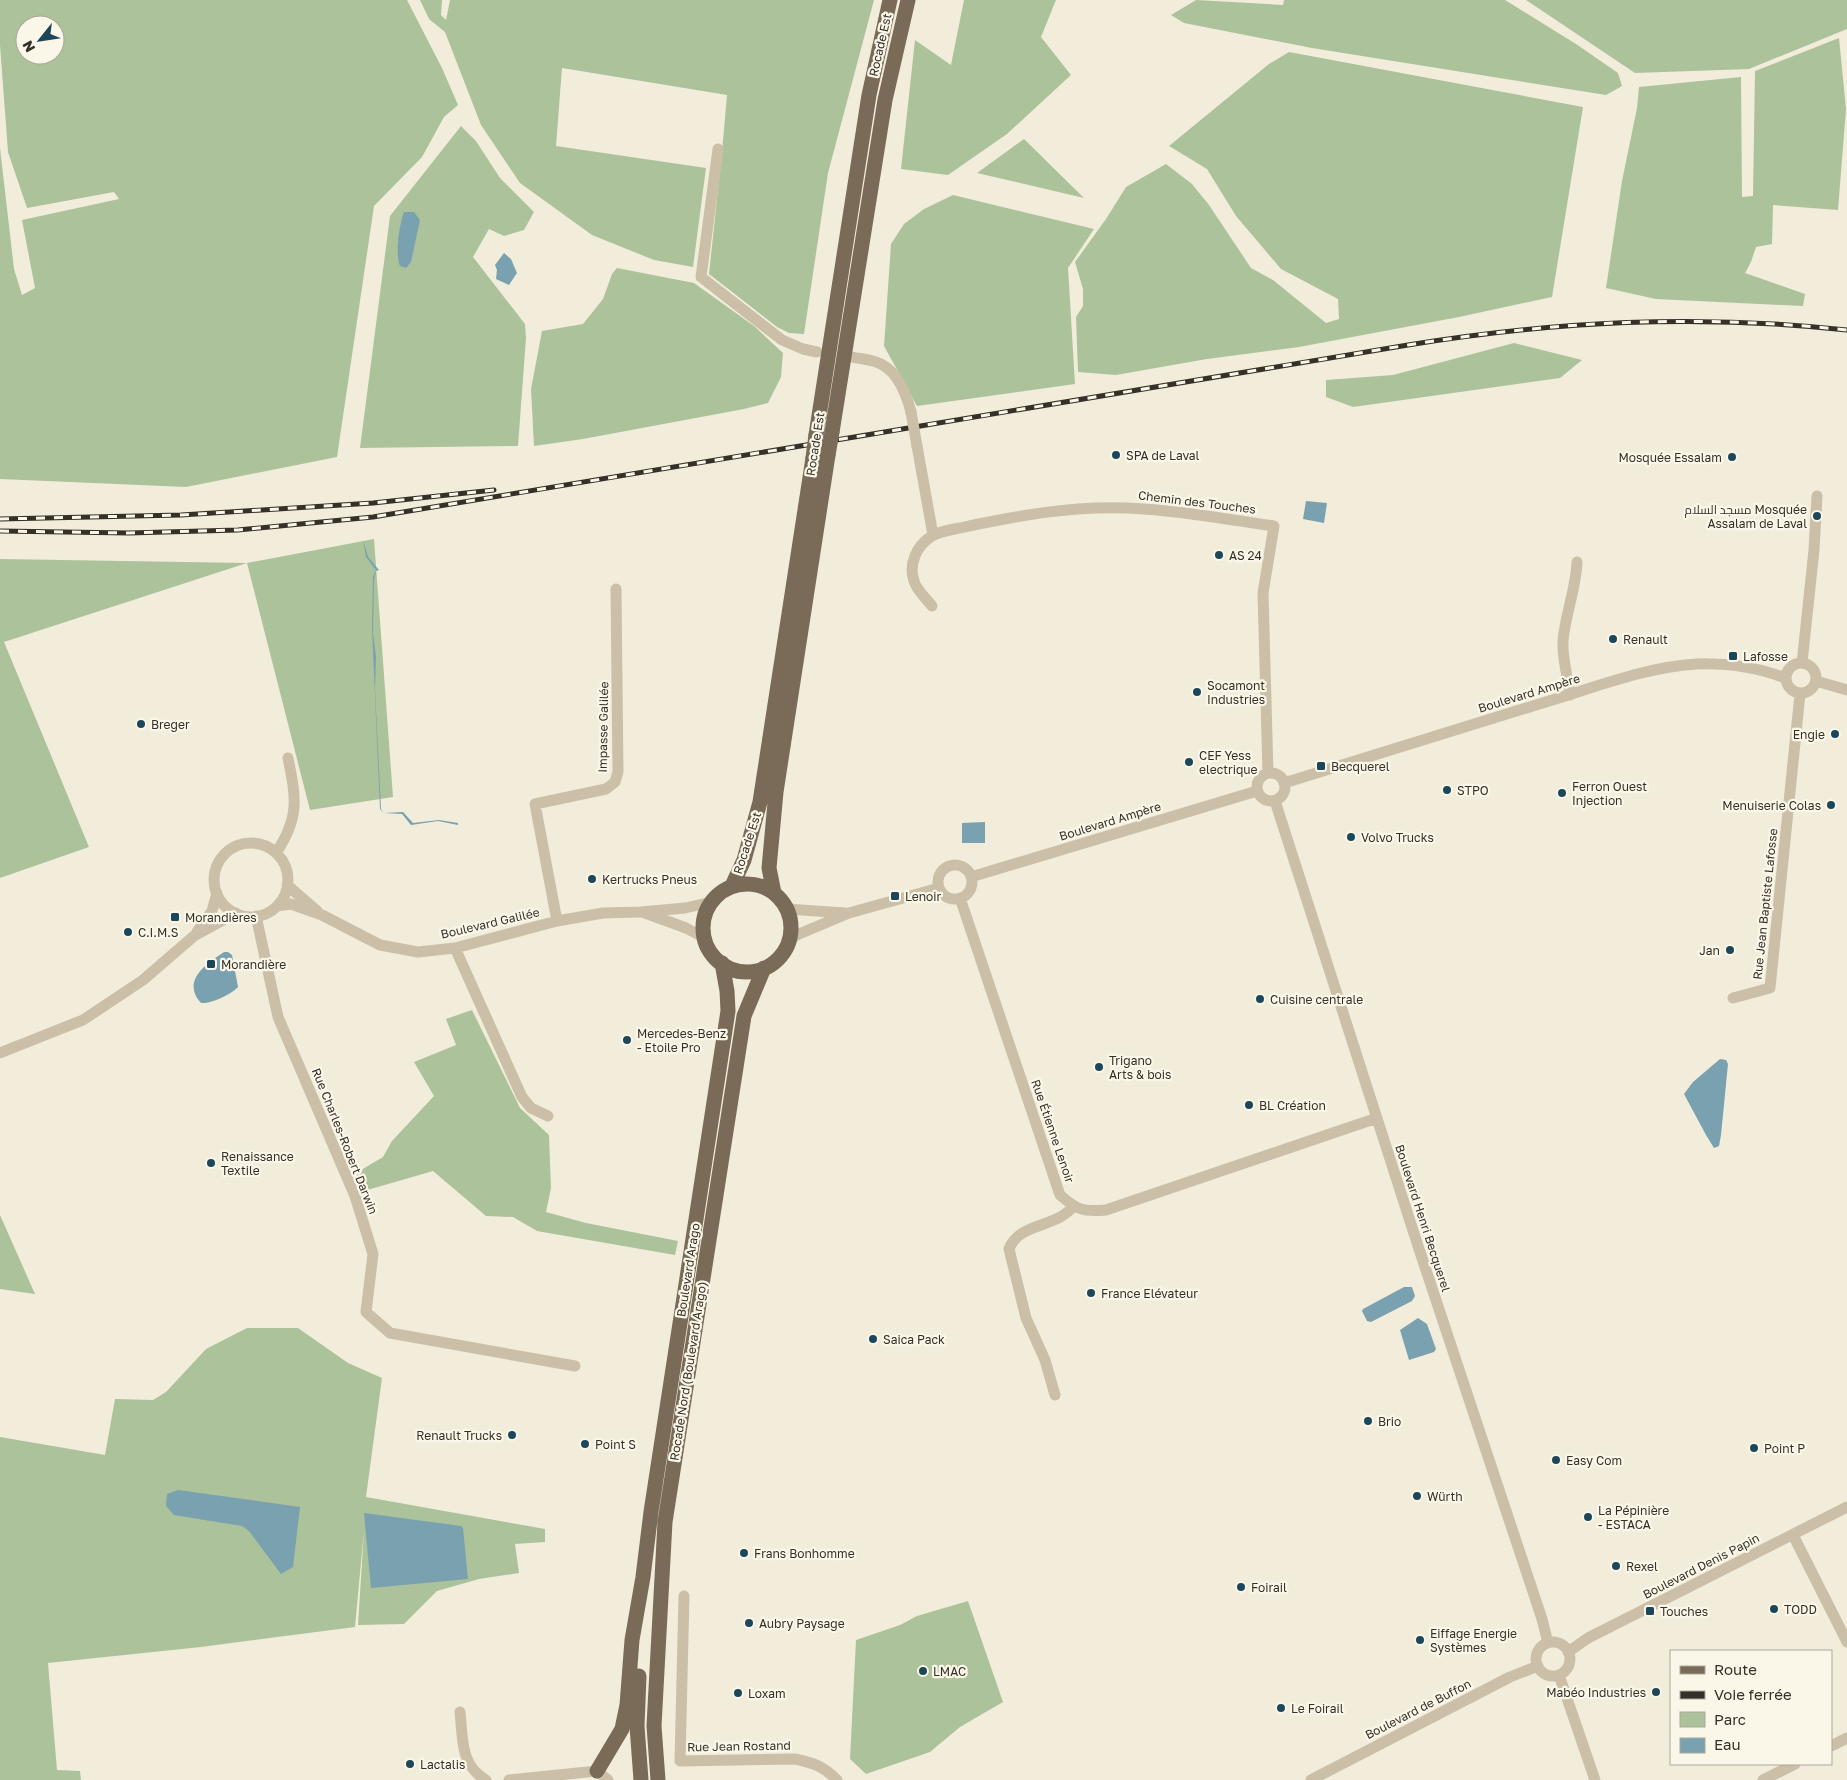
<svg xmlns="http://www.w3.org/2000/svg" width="1847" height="1780" viewBox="0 0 1847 1780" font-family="'Golos Text',Cairo,sans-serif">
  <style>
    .green { fill: #acc29b; fill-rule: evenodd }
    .water { fill: #79a1b0 }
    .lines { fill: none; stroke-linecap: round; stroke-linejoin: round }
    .minor { stroke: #cbc0a7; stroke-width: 11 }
    .major { stroke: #796b58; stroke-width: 15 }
    .rail-casing { stroke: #373028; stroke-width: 5 }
    .rail { stroke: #faf6e8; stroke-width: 3; stroke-dasharray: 9; stroke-linecap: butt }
    .minor-bridge { stroke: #cbc0a7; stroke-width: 11 }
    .major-bridge { stroke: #796b58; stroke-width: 15 }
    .poi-dot { fill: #1c475a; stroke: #faf6e8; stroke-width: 2 }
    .labels { text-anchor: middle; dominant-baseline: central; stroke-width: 4.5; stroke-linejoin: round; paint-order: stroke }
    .street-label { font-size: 12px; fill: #373028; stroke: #faf6e8 }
    .poi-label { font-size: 12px; fill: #373028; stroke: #faf6e8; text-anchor: start }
  </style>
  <rect width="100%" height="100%" fill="#f2eddb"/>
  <path class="green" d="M0 0H407L442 68 458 105 444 117 422 157 374 206 337 457 186 487 0 479V148L14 269 22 295 35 288 22 220 119 199 114 192 27 208 8 152 0 45ZM25 25H55V55H25Z
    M420 0H442L441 15 446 20 450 0H874L828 173 804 334 789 333 777 327 709 274 722 152 727 95 562 68 556 146 706 168 693 267 654 260 592 235 520 183 481 125 445 32 429 19Z
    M964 0H1056L1041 37 1071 75 1007 134 948 175 901 169 915 40 951 65Z
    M1196 0 1283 5 1284 0H1505L1576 44 1618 73 1622 86 1606 95 1312 48 1184 23 1171 15Z
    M1526 0H1847V29L1749 69 1635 73Z
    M1839 38 1846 109 1838 210 1773 205 1772 244 1756 247 1751 262 1745 273 1805 294 1803 306 1656 299 1606 288 1622 181 1637 108 1639 87 1741 77 1742 197 1753 196 1755 71Z
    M1289 52 1583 107 1552 297 1459 317 1299 347 1207 359 1116 375 1078 372 1076 317 1083 306V289L1075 262 1106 219 1126 187 1166 164 1192 184 1209 205 1251 268 1273 280 1326 323 1339 319 1338 299 1281 269 1236 216 1207 169 1169 146 1269 64Z
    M461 126 476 141 500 178 534 212 524 230 504 236 489 229 473 257 525 324 526 338 518 446 360 448 390 216Z
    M1024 139 1084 198 977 173Z
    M953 195 1094 229 1068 268 1075 384 917 406 884 346 891 244 904 224 924 209Z
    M617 268 694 283 754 326 783 353 781 377 768 403 744 409 583 439 534 446 531 389 542 331 583 324 603 299 612 274Z
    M1514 343 1582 360 1560 378 1353 407 1326 397V380L1393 375Z
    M374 539 393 797 310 810 247 563 4 642 89 847 0 878V559L247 563Z
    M472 1010 520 1108 549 1135 551 1188 546 1212 586 1223 678 1241 675 1255 537 1231 513 1217 486 1216 433 1171 364 1191 356 1173 383 1157 392 1141 434 1096 414 1062 456 1045 446 1019Z
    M0 1215 35 1294 0 1289Z
    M247 1328H298L348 1363 382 1378 366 1497 545 1529V1542L515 1544 519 1573 479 1579 437 1591 404 1624 358 1625 364 1530 355 1627 201 1647 48 1663 57 1770 80 1771 81 1780H0V1437L105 1455 115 1399 153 1400 166 1392 206 1349Z
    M968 1601 1003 1702 960 1727 930 1752 866 1774 850 1759 856 1640 900 1625 917 1616Z"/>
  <path class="water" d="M404 212H414L420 220 411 262 406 268 400 266C395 253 399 226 404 212Z
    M504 253 511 259 517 273 509 285 496 279 497 270 495 265Z
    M1306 501 1327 503 1324 523 1303 519Z
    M363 540 368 557 379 570 376 571 374 580 373 633 376 657 375 689 381 809 384 813 403 812 413 823 439 820 458 823V825L438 821 411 825 402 814 384 813 380 809 372 628 373 577 376 570 366 557Z
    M985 822V843H962V823Z
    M224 952H228L232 955 238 987C232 994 211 1004 201 1003 181 981 206 964 224 952Z
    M1720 1059 1726 1060 1728 1064 1721 1135 1719 1146 1714 1148 1706 1135 1684 1094 1693 1082Z
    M1404 1287H1412L1415 1296 1412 1301 1371 1322 1367 1321 1362 1311 1363 1309Z
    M1418 1318 1427 1324 1436 1349 1434 1352 1409 1360 1400 1330Z
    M178 1490 300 1507 293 1567 281 1574 249 1531 242 1526 174 1515 166 1506 167 1494Z
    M364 1513 461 1526 463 1528 468 1579 371 1588Z"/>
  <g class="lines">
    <path class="minor" d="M718 149 701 277 782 340 803 349 817 352
      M852 357C860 359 869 359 876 362 896 368 906 393 911 412
      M917 446 933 535
      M932 606C926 598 917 591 914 581 908 564 917 545 932 536 942 530 958 529 969 526 1022 515 1073 506 1127 508 1177 510 1225 519 1274 526L1263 593 1268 773
      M1786 678a15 15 0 1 1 30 0a15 15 0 1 1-30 0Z
      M1802 663 1814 550 1817 496
      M1816 681 1847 690
      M1570 695C1568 677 1562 659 1563 641 1565 615 1576 589 1577 562
      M1257 787a14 14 0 1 1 28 0a14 14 0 1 1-28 0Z
      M1284 783C1373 756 1461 728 1549 701 1596 687 1646 667 1696 664 1726 663 1757 667 1785 678
      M1275 801 1418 1246 1542 1619 1548 1643
      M214 880a37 37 0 1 1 74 0a37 37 0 1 1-74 0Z
      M276 853C300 817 296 798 288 758
      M938 882a17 17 0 1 1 34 0a17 17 0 1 1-34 0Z
      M971 877 1257 791
      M287 885 317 911
      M960 898 1060 1195C1077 1210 1083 1212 1106 1210L1377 1118
      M277 906 291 904 322 915 380 945 418 952 455 948 557 921 603 913 641 912 685 908 712 902
      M787 909 845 913
      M645 913 686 928 705 938
      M256 916 278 1017 355 1196 373 1254 366 1312 390 1333 575 1366
      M557 921 535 804 606 789 615 782 618 772 616 589
      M197 932 212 911 217 893
      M790 939 799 934 849 913 939 888
      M455 948 522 1097 531 1108 548 1116
      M1733 998 1770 988 1800 694
      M0 1053 83 1020 143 980 194 936 236 913
      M1055 1395 1045 1360 1026 1318 1009 1249C1019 1222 1058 1228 1073 1206
      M1793 1535 1847 1642
      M684 1596 680 1761 795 1759C814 1763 823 1766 837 1780
      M1536 1659a17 17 0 1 1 34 0a17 17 0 1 1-34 0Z
      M1568 1652 1588 1638 1847 1507
      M1559 1675 1595 1780
      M460 1712C463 1739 460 1765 486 1780
      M1831 1746 1847 1738
      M509 1780 597 1771 608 1780
      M1311 1780 1510 1677 1538 1666
      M1763 1780 1795 1764"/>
    <path class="major" d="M832 432 885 100 908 0
      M816 435 869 95 890 0
      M703 928a44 44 0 1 1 88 0a44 44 0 1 1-88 0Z
      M732 886 744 860 760 802 813 458
      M774 893 769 868 776 792 828 455
      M639 1676 637 1726 641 1780
      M597 1771 622 1729 627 1705 632 1640 643 1577 651 1512 728 1011 727 991 722 963
      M658 1780 654 1726 665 1522 744 1016 764 968"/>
    <defs>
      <path id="rail" d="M0 519 181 515 373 503 494 490
        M0 531 129 533 238 530 373 517 1408 345C1557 321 1696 314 1847 330"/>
    </defs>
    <use href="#rail" class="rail-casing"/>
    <use href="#rail" class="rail"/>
    <path class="minor-bridge" d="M911 412 917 446"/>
    <path class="major-bridge" d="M828 455 832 432
      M813 458 816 435"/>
  </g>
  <g class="poi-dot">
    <circle cx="1116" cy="455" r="5"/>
    <circle cx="1732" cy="457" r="5"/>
    <circle cx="1817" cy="516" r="5"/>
    <circle cx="1219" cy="555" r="5"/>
    <circle cx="1613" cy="639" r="5"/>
    <rect x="1728" y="651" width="10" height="10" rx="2.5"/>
    <circle cx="1197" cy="692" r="5"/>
    <circle cx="141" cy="724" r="5"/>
    <circle cx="1835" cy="734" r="5"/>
    <circle cx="1189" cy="762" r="5"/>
    <rect x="1316" y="761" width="10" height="10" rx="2.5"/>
    <circle cx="1447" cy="790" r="5"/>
    <circle cx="1562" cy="793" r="5"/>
    <circle cx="1831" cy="805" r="5"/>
    <circle cx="1351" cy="837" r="5"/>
    <circle cx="592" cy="879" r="5"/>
    <rect x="890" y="891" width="10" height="10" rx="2.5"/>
    <rect x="170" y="912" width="10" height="10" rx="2.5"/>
    <circle cx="128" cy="932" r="5"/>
    <circle cx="1730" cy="950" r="5"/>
    <rect x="206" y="959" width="10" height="10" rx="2.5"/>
    <circle cx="1260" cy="999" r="5"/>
    <circle cx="627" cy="1040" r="5"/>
    <circle cx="1099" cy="1067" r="5"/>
    <circle cx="1249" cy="1105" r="5"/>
    <circle cx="211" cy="1163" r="5"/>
    <circle cx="1091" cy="1293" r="5"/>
    <circle cx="873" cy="1339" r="5"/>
    <circle cx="1368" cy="1421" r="5"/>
    <circle cx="512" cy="1435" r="5"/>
    <circle cx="585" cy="1444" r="5"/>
    <circle cx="1754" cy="1448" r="5"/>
    <circle cx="1556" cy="1460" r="5"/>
    <circle cx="1417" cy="1496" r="5"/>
    <circle cx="1588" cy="1517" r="5"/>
    <circle cx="744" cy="1553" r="5"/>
    <circle cx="1616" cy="1566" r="5"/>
    <circle cx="1241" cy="1587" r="5"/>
    <circle cx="1774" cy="1609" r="5"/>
    <rect x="1645" y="1606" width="10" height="10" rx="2.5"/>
    <circle cx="749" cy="1623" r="5"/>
    <circle cx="1420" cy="1640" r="5"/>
    <circle cx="923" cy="1671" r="5"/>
    <circle cx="1656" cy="1692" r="5"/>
    <circle cx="738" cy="1693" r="5"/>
    <circle cx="1281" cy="1708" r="5"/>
    <circle cx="410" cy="1764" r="5"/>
  </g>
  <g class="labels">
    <g class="street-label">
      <text transform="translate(880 45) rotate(-77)">Rocade Est</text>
      <text transform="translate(815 444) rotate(-81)">Rocade Est</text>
      <text transform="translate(1197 502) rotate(7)">Chemin des Touches</text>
      <text transform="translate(1529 693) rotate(-17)">Boulevard Ampère</text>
      <text transform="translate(603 727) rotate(-89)">Impasse Galilée</text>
      <text transform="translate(1110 821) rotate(-17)">Boulevard Ampère</text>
      <text transform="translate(747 843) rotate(-72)">Rocade Est</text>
      <text transform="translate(1765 904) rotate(-84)">Rue Jean Baptiste Lafosse</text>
      <text transform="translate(490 923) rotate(-13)">Boulevard Galilée</text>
      <text transform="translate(1053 1131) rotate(71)">Rue Étienne Lenoir</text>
      <text transform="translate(345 1141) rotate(68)">Rue Charles-Robert Darwin</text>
      <text transform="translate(1423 1218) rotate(72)">Boulevard Henri Becquerel</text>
      <text transform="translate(688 1270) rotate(-81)">Boulevard Arago</text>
      <text transform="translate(688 1371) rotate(-81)">Rocade Nord (Boulevard Arago)</text>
      <text transform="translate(1701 1566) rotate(-27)">Boulevard Denis Papin</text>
      <text transform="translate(1418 1709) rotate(-27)">Boulevard de Buffon</text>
      <text transform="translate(739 1746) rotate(-1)">Rue Jean Rostand</text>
    </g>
    <g class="poi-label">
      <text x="1126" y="455">SPA de Laval</text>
      <text x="1722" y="457" text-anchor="end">Mosquée Essalam</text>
      <text x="1807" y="509" text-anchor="end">مسجد السلام Mosquée<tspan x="1807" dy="14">Assalam de Laval</tspan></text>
      <text x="1229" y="555">AS 24</text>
      <text x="1623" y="639">Renault</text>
      <text x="1743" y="656">Lafosse</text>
      <text x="1207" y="685">Socamont<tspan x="1207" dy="14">Industries</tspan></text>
      <text x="151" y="724">Breger</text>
      <text x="1825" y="734" text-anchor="end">Engie</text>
      <text x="1199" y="755">CEF Yess<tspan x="1199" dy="14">electrique</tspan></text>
      <text x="1331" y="766">Becquerel</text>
      <text x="1572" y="786">Ferron Ouest<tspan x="1572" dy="14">Injection</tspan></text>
      <text x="1457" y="790">STPO</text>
      <text x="1821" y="805" text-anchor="end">Menuiserie Colas</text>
      <text x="1361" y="837">Volvo Trucks</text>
      <text x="602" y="879">Kertrucks Pneus</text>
      <text x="905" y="896">Lenoir</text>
      <text x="185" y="917">Morandières</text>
      <text x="138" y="932">C.I.M.S</text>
      <text x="1720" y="950" text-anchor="end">Jan</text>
      <text x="221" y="964">Morandière</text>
      <text x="1270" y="999">Cuisine centrale</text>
      <text x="637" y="1033">Mercedes-Benz<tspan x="637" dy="14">- Etoile Pro</tspan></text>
      <text x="1109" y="1060">Trigano<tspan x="1109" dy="14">Arts &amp; bois</tspan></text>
      <text x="1259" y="1105">BL Création</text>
      <text x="221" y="1156">Renaissance<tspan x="221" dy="14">Textile</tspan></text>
      <text x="1101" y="1293">France Elévateur</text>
      <text x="883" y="1339">Saica Pack</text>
      <text x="1378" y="1421">Brio</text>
      <text x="502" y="1435" text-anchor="end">Renault Trucks</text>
      <text x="595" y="1444">Point S</text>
      <text x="1764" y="1448">Point P</text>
      <text x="1566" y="1460">Easy Com</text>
      <text x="1427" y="1496">Würth</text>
      <text x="1598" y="1510">La Pépinière<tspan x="1598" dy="14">- ESTACA</tspan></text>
      <text x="754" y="1553">Frans Bonhomme</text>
      <text x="1626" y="1566">Rexel</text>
      <text x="1251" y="1587">Foirail</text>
      <text x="1784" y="1609">TODD</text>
      <text x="1660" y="1611">Touches</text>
      <text x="759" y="1623">Aubry Paysage</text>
      <text x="1430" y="1633">Eiffage Energie<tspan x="1430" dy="14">Systèmes</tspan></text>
      <text x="933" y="1671">LMAC</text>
      <text x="1646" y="1692" text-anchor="end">Mabéo Industries</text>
      <text x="748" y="1693">Loxam</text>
      <text x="1291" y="1708">Le Foirail</text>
      <text x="420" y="1764">Lactalis</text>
    </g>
  </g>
  <rect x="1670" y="1650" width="162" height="115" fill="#faf6e8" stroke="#aca79b"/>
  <rect x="1680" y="1666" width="25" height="8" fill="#796b58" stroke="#aca79b"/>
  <text x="1714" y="1675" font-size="15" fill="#373028">Route</text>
  <rect x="1680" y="1691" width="25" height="8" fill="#373028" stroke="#aca79b"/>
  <text x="1714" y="1700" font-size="15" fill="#373028">Voie ferrée</text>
  <rect x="1680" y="1712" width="25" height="15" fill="#acc29b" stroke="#aca79b"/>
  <text x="1714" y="1725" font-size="15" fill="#373028">Parc</text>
  <rect x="1680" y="1738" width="25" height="15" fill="#79a1b0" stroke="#aca79b"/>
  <text x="1714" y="1750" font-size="15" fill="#373028">Eau</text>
  <g transform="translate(40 40) rotate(240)"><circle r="24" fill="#faf6e8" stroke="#aca79b"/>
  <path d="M0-4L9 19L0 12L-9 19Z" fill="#1c475a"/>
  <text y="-8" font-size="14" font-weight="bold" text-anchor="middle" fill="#373028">N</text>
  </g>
</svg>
